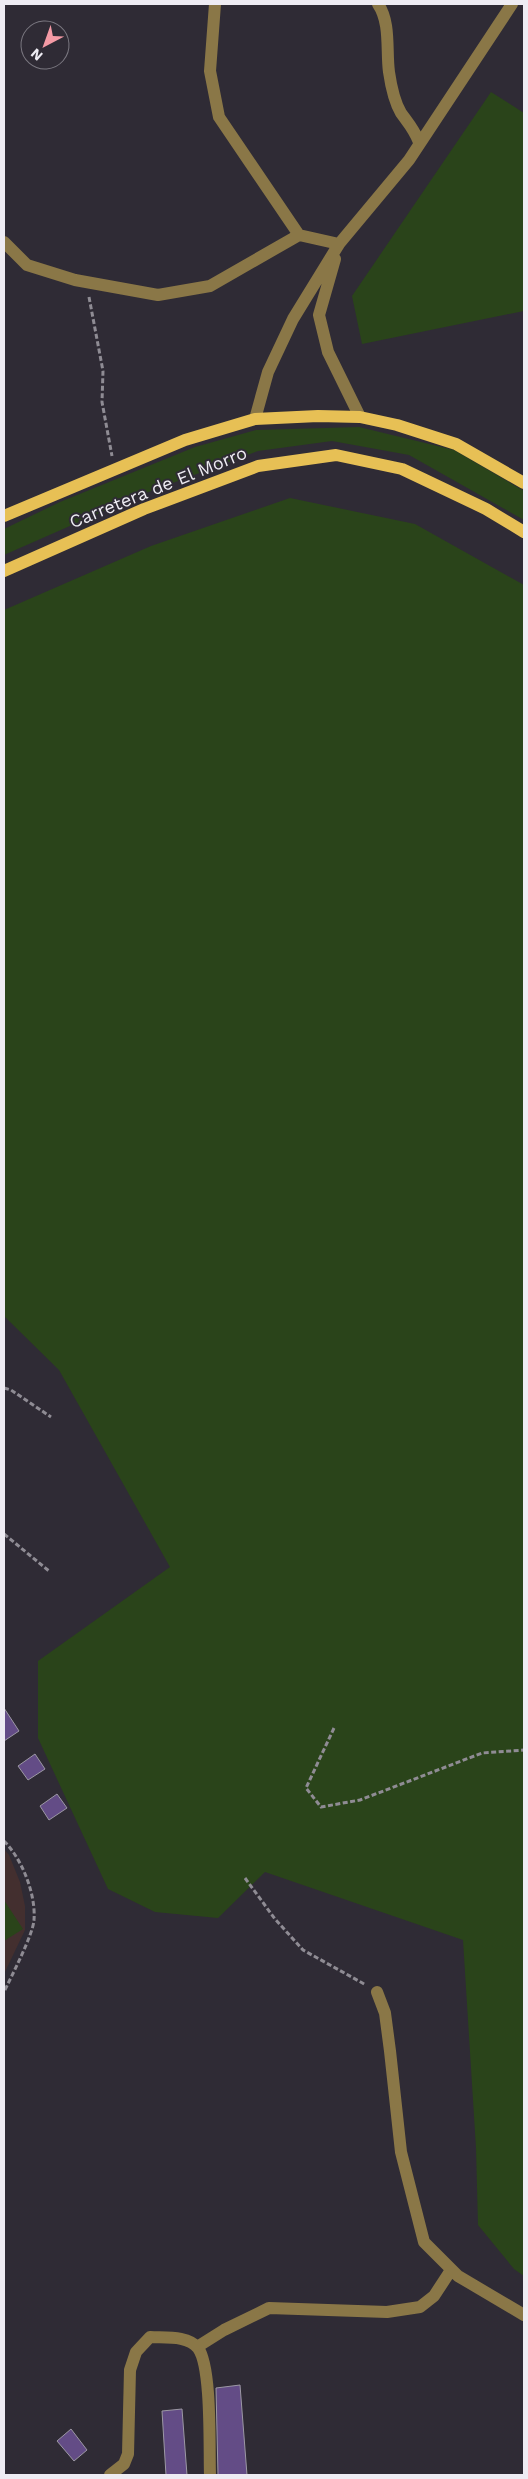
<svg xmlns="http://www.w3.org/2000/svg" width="528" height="2479" viewBox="0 0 528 2479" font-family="'Work Sans',sans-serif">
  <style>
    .education { fill: #432f2f }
    .green { fill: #2a441a }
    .building { fill: #634c86; stroke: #9c98a4 }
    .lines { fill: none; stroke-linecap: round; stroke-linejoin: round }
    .path { stroke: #8f8c94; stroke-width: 3; stroke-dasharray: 5 2.5; stroke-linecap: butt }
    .minor { stroke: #8a7747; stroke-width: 12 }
    .major { stroke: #e7c055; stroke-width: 12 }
    .labels { text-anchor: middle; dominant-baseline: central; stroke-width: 4; stroke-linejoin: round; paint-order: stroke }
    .street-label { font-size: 18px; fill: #eeecf3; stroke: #2f2b35 }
  </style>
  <rect width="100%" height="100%" fill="#2f2b35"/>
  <path class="education" d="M4 1849 9 1855 20 1882 25 1906V1930L4 1974Z"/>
  <path class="green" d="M491 92 524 113V311L362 344 352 296Z
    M359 427 454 450 524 491V520L409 455 332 441 258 451 138 496 4 555V529L60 502 195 447 256 430Z
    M290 498 415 524 524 585V2276L514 2269 478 2225 476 2148 463 1940 265 1872 218 1918 155 1912 108 1889 38 1738V1661L170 1567 59 1370 4 1316V610L151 546Z
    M4 1900 23 1929 4 1941Z"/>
  <path class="building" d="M4 1708 19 1731 4 1741Z
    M35 1754 45 1769 28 1780 18 1766Z
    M57 1794 67 1808 49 1820 40 1806Z
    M240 2385 247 2475H218L216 2388Z
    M182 2409 187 2475H166L162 2411Z
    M71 2429 87 2450 74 2461 57 2441Z"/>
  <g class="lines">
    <path class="path" d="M89 297 103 371 102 402 112 456
      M4 1388 11 1390 51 1417
      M4 1534 49 1571
      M334 1728 306 1788 321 1807 360 1800 482 1753 524 1750
      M4 1841C22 1859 36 1894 34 1920 33 1935 11 1977 4 1992
      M245 1878 275 1919 303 1950 366 1985"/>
    <path class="minor" d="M215 4 210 71 219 117 299 235
      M378 4C391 23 386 51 389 72 391 86 394 101 401 113 409 124 414 129 419 142
      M4 242 27 265 75 280 158 295 210 286 299 235 339 244
      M335 259 319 315 328 352 360 417
      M255 419 268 372 293 319 339 244 409 160 512 4
      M377 1992 385 2013 390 2051 401 2152 424 2242 458 2276 524 2315
      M197 2347 224 2330 269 2308 387 2312 420 2307 434 2296 451 2270
      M110 2475 124 2464 128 2454 130 2370 136 2352 150 2337C164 2338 188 2335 198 2348 212 2367 209 2448 210 2475"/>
    <path class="major" d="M4 516 185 440 255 419 318 416 360 417 397 425 456 444 524 483
      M4 571 144 509 258 466 336 455 402 469 486 509 524 532"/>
  </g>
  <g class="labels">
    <g class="street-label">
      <text transform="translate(158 487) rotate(-22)">Carretera de El Morro</text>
    </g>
  </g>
  <rect width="528" height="2479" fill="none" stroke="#eeecf3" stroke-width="10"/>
  <g transform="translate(45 45) rotate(221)"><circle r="24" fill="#2f2b35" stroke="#7b7881"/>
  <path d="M0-4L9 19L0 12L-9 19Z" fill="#f49aa5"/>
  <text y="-8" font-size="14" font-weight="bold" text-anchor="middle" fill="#eeecf3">N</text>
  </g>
</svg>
